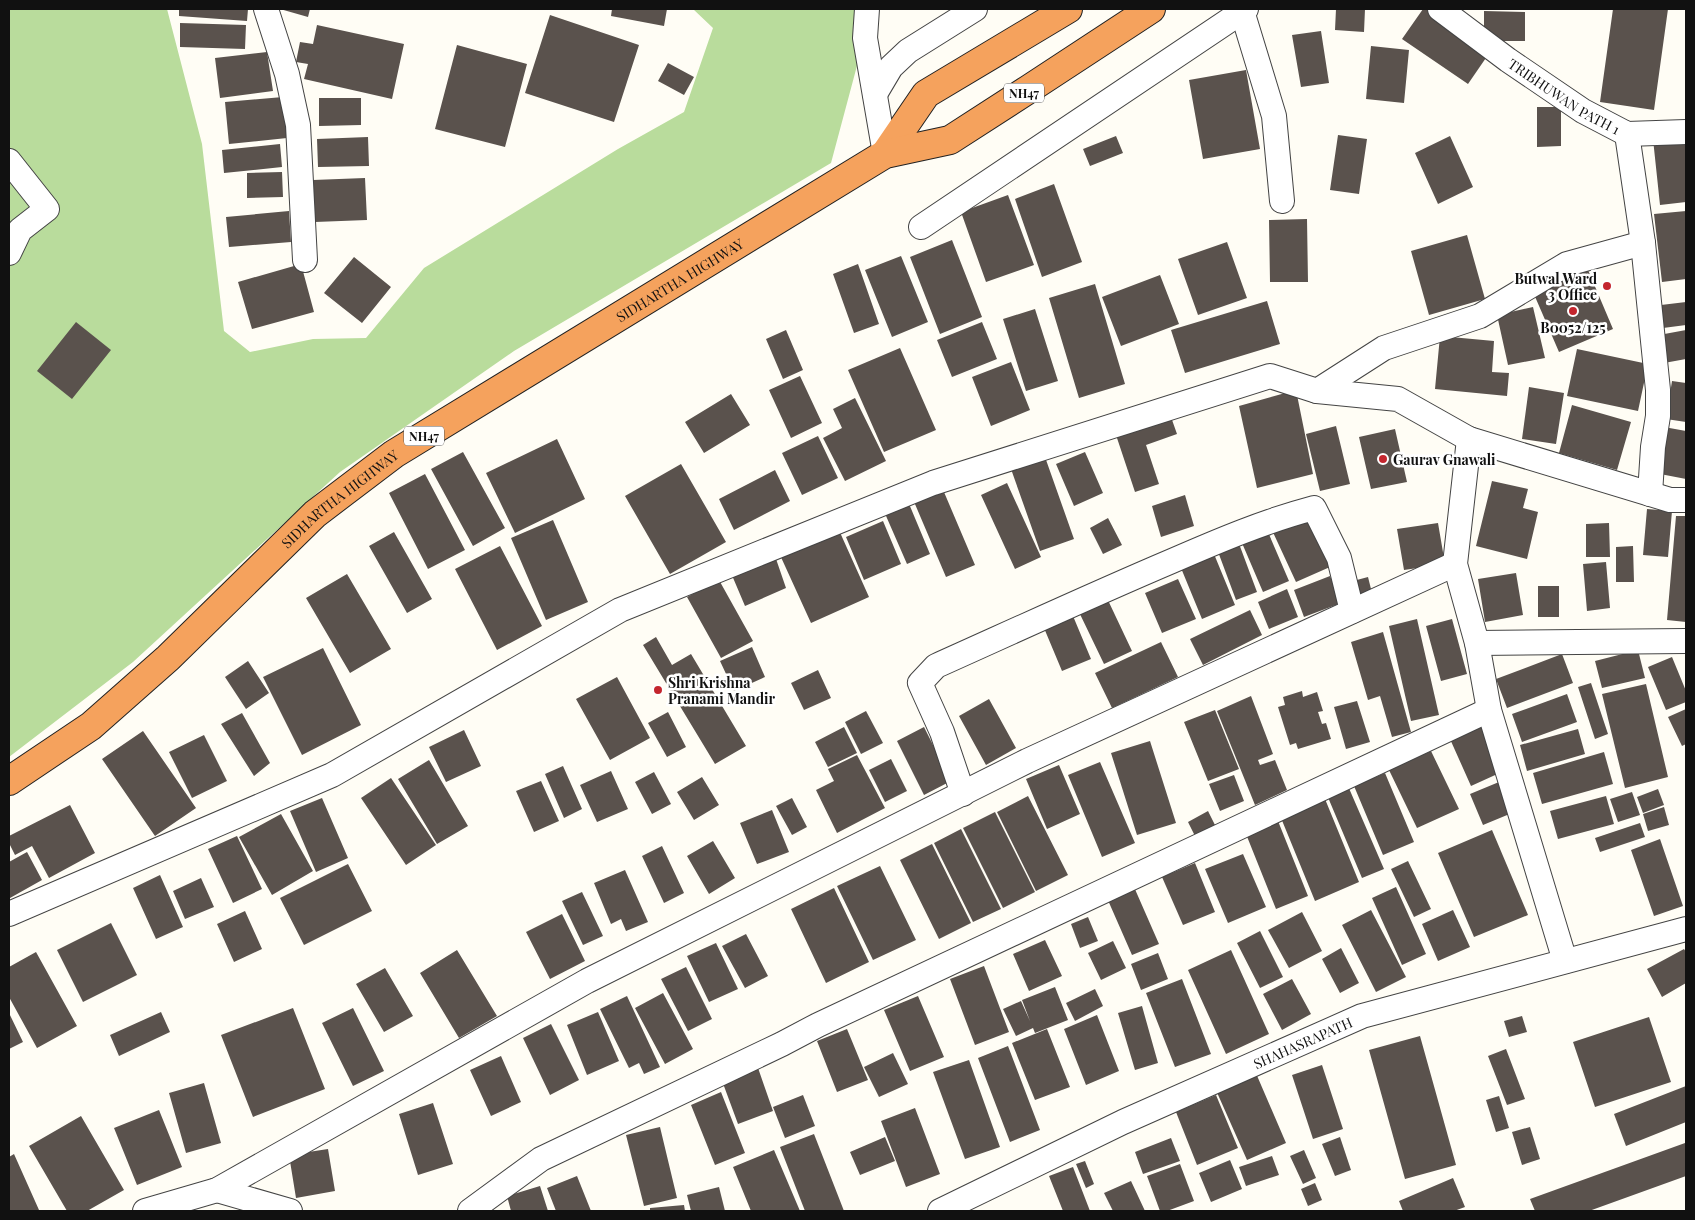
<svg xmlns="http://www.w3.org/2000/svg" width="1695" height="1220" viewBox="0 0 1695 1220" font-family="'Playfair Display',serif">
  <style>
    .forest { fill: #b9dc9c }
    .building { fill: #5a524d }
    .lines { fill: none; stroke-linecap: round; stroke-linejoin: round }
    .street-casing { stroke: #444; stroke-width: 26 }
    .highway-casing { stroke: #222; stroke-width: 30 }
    .street { stroke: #fff; stroke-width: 24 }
    .highway { stroke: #f5a25d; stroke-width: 28 }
    .poi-dot { fill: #c4262e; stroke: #fff; stroke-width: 2 }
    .labels { text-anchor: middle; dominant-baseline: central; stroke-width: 5; stroke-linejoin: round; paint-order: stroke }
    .shield { fill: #fff; stroke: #585858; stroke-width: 1 }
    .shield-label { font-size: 12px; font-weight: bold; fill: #111 }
    .street-label { font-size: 14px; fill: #111; stroke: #fff }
    .poi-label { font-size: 14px; font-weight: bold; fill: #111; stroke: #fff; text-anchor: start }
  </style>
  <rect width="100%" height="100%" fill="#fffdf5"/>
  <path class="forest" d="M9 9H167L202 144 224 331 250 352 313 339 366 338 424 268 618 149 684 112 713 28 693 9H860L858 62 831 163 514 351 340 472 133 662 9 757Z"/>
  <path class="building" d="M179 9H248L247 21 179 16Z
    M280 9H310L308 17Z
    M612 9H667L664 26 611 16Z
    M1336 9H1365L1364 32 1335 30Z
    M1423 9H1426L1490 52 1468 84 1402 39Z
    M1613 9H1668L1654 110 1600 102Z
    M1484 11 1525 12V41H1484Z
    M550 15 639 45 614 122 525 93Z
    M180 23 246 25 245 49 180 47Z
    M317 25 404 44 392 99 304 79 308 64 296 62 300 42 313 44Z
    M1321 31 1329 83 1301 87 1292 35Z
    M457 45 527 64 505 147 435 129Z
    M1371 46 1409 50 1404 103 1366 99Z
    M267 52 273 91 220 98 215 58Z
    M668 63 694 77 684 95 658 81Z
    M1246 70 1260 149 1203 159 1189 80Z
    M283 97 287 138 229 144 225 102Z
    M319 98H361V125L319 126Z
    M1537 107H1561V146L1537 147Z
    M1338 135 1367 139 1359 194 1330 190Z
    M1686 135V202L1660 205 1653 139Z
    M1116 136 1123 153 1090 166 1083 149Z
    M1450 136 1473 187 1438 204 1415 153Z
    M368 137 369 166 318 167 317 139Z
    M280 144 282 167 224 173 222 150Z
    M282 172 283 197 247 198V173Z
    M365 178 367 220 315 222 313 180Z
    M1054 184 1082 262 1042 277 1015 199Z
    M1008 195 1034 265 986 282 961 212Z
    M289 211 291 242 229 247 226 217Z
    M1686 211V279L1662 282 1654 214Z
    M1307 219 1308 282H1270L1269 220Z
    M1467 235 1485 299 1429 315 1411 251Z
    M952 240 982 317 940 334 910 257Z
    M1227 242 1247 298 1198 315 1178 259Z
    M901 256 928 322 892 337 865 270Z
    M354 257 391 287 362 323 324 293Z
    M301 264 314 312 252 329 238 282Z
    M858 264 879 324 854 333 833 274Z
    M1588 270 1613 329 1559 352 1533 292Z
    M1160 275 1179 324 1121 346 1102 297Z
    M1095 284 1125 384 1079 398 1049 298Z
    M1267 301 1280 344 1185 373 1171 330Z
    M1686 302V325L1663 328 1661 305Z
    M1533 307 1545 358 1508 365 1497 315Z
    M1035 309 1058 381 1026 391 1003 319Z
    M76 322 111 350 72 399 37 371Z
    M982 322 997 359 952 377 937 340Z
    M786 330 803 370 783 379 766 339Z
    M1686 330V359L1664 363 1659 335Z
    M1440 336 1494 341 1492 372 1509 373 1507 396 1435 389Z
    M900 348 936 430 884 452 848 370Z
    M1577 349 1648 364 1638 411 1567 396Z
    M1011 362 1030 410 991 426 972 377Z
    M800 376 822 423 791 438 769 390Z
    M1672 381 1686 383V422L1666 419Z
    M1529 387 1564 393 1556 444 1522 439Z
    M1296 390 1313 474 1257 488 1239 406Z
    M731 394 750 425 704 453 685 422Z
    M855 398 886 461 845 481 823 438 842 428 833 409Z
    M1572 405 1631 422 1617 470 1559 453Z
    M1171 417 1177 434 1146 445 1159 484 1135 492 1116 435Z
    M1336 426 1350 484 1320 491 1306 434Z
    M1664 427 1686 431V479L1655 473Z
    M1395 429 1407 482 1371 489 1359 437Z
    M818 436 838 478 802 495 782 453Z
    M557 439 585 499 515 533 486 473Z
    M463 452 505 528 473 546 431 469Z
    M1085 452 1103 493 1074 506 1056 464Z
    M1045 457 1074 539 1040 551 1011 469Z
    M681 464 726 542 670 574 625 496Z
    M775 470 790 501 734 530 719 499Z
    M425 474 465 550 428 569 389 493Z
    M1492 481 1528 489 1523 508 1538 512 1527 559 1476 546Z
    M1007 483 1041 557 1015 569 981 495Z
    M941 485 975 565 946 577 912 497Z
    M1185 495 1194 526 1161 537 1152 506Z
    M907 499 930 554 907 564 883 509Z
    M1647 509 1672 511 1668 557 1643 555Z
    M1305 513 1330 567 1296 582 1271 528Z
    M1676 516H1686V622L1667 620Z
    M1108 518 1122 545 1103 554 1090 528Z
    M553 520 588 602 546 620 511 538Z
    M883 521 901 564 864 580 846 537Z
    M1438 523 1445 564 1404 570 1397 529Z
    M1609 523 1610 557H1586V524Z
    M838 528 869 597 811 623 780 555Z
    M394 532 432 599 407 613 369 546Z
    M1268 532 1289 581 1263 592 1242 543Z
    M1238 541 1257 592 1236 600 1217 549Z
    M500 546 542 626 497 650 455 569Z
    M1633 546 1634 582H1616V547Z
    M1214 554 1235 605 1202 619 1181 568Z
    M775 556 786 588 745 606 731 573Z
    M1606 562 1610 608 1587 611 1583 564Z
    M1516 573 1523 615 1485 622 1478 579Z
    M347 574 391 649 350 673 306 598Z
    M1330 576 1341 603 1304 617 1294 590Z
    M1368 577 1372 593 1358 597 1353 581Z
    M1178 579 1196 619 1162 633 1145 593Z
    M719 580 753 641 721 658 687 597Z
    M1538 586H1559V617H1538Z
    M1287 589 1298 617 1269 629 1258 602Z
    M1106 596 1132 651 1104 664 1078 610Z
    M1250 610 1262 635 1203 665 1190 639Z
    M1073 616 1091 659 1062 671 1044 628Z
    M1417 619 1439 715 1411 721 1389 626Z
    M1452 619 1467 674 1441 681 1426 626Z
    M1383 632 1411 732 1392 737 1380 696 1368 700 1351 642Z
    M656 637 672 665 691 654 746 746 715 764 643 645Z
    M1161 642 1178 677 1112 708 1095 673Z
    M752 647 765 677 734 691 720 661Z
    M323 648 361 725 302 755 263 677Z
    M1638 650 1645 678 1602 688 1595 661Z
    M1562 654 1573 683 1507 708 1496 679Z
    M1672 657 1686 691V702L1666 710 1648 667Z
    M248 661 269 693 246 709 225 677Z
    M818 670 831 698 804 710 791 683Z
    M617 677 650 738 610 760 576 699Z
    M1591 683 1608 734 1595 739 1578 687Z
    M1646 684 1668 777 1625 788 1602 694Z
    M1302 691 1303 697 1317 692 1323 711 1318 712 1322 724 1326 723 1331 739 1298 749 1296 743 1290 745 1278 707 1285 705 1283 697Z
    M1567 694 1577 722 1522 742 1512 714Z
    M1251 696 1273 754 1258 760 1260 765 1275 760 1287 790 1255 805 1217 711Z
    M989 699 1016 748 986 765 959 716Z
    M1357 701 1370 742 1346 749 1334 707Z
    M1686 709V744L1682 746 1668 717Z
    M1215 710 1239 769 1208 781 1184 722Z
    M866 711 883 743 861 754 845 722Z
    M668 712 686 747 667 757 648 723Z
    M242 713 270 763 254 776 221 724Z
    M1483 725 1504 771 1471 786 1450 739Z
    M844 727 857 753 828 767 815 742Z
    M924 727 951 781 924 795 897 741Z
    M1578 729 1585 754 1527 771 1520 745Z
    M464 730 481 766 446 782 429 747Z
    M143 731 196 808 155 836 102 759Z
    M204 735 227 781 192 798 169 752Z
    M1150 741 1176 823 1137 835 1111 753Z
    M1431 751 1459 809 1417 828 1389 770Z
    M1604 752 1613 784 1542 804 1533 773Z
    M857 755 885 808 837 833 816 790 834 781 828 769Z
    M891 759 907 791 885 802 869 770Z
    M429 760 468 826 437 844 398 779Z
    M1100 762 1135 843 1102 857 1068 775Z
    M1059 765 1080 814 1047 829 1026 779Z
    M563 766 582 809 564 818 545 774Z
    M611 771 628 809 597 822 580 785Z
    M654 772 671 804 652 814 635 782Z
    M1385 773 1414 842 1383 855 1354 786Z
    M1234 775 1244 801 1220 811 1209 784Z
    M702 777 719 805 694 820 677 792Z
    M391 778 436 845 406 865 361 798Z
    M541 781 559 821 534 832 516 791Z
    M1499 782 1512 813 1483 825 1470 794Z
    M1348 786 1384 869 1362 878 1327 795Z
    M1658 789 1664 805 1643 813 1637 797Z
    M1632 792 1640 815 1618 822 1610 799Z
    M1028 796 1068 875 1036 891 997 812Z
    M1606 796 1614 824 1558 839 1550 811Z
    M322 798 348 858 316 872 290 811Z
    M792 798 807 827 792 835 776 806Z
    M1325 799 1359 882 1315 901 1281 818Z
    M70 805 95 853 49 878 32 846 15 855 9 843V836Z
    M1664 807 1669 825 1648 831 1643 814Z
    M772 810 789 852 757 864 740 823Z
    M1208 811 1215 825 1195 836 1188 822Z
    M995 812 1035 892 1003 908 963 828Z
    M281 814 313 871 272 895 239 837Z
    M1278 821 1308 896 1276 909 1246 834Z
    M1640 823 1645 837 1600 852 1595 838Z
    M961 829 1001 909 973 922 934 843Z
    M1492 830 1528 915 1474 937 1438 853Z
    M237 836 262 889 233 903 208 849Z
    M1660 839 1683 906 1654 916 1631 850Z
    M713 841 735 878 709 894 687 856Z
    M932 844 971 923 939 939 900 860Z
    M662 846 684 893 664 903 642 856Z
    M27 852 42 880 10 898 9 862Z
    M1243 854 1266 907 1228 923 1205 869Z
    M1408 861 1431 909 1414 917 1391 869Z
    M1195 863 1215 912 1183 925 1162 877Z
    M348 864 372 911 304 945 280 898Z
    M880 866 916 940 873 960 837 886Z
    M625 870 648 922 626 931 621 919 611 924 594 883Z
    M160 875 183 927 156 939 133 888Z
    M201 878 214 907 185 919 173 891Z
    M1134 887 1159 944 1132 955 1107 898Z
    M1396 887 1426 954 1402 965 1372 898Z
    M834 888 869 962 826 983 791 909Z
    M582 892 603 936 583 945 562 901Z
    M1371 910 1406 977 1376 992 1342 925Z
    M1453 910 1470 947 1438 961 1422 924Z
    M245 911 262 949 234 962 217 924Z
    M1302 912 1322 951 1289 968 1268 930Z
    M562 914 585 961 550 979 526 932Z
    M1088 917 1098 941 1080 948 1071 924Z
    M111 923 137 975 83 1002 57 950Z
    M1260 931 1283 977 1260 988 1237 943Z
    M746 934 768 976 745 988 722 946Z
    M1045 940 1062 976 1029 991 1013 954Z
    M1113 941 1126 968 1101 980 1088 953Z
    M716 943 738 989 709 1002 687 956Z
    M1341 948 1359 983 1340 993 1322 959Z
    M1684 949 1686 952V983L1662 997 1647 969Z
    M457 950 497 1016 459 1038 420 973Z
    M1231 950 1269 1034 1226 1054 1188 970Z
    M36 952 77 1026 37 1048 9 997V967Z
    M1158 953 1168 979 1141 990 1131 964Z
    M984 966 1009 1032 975 1045 950 979Z
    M686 967 712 1019 688 1031 661 979Z
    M385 968 413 1016 384 1032 356 984Z
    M1182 979 1211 1054 1175 1067 1146 993Z
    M1292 979 1311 1014 1282 1030 1263 994Z
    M1055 987 1068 1020 1035 1033 1033 1028 1016 1036 1003 1009 1021 1001 1030 1021 1022 1000Z
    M1095 989 1103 1006 1075 1021 1066 1003Z
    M663 993 693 1049 665 1064 635 1008Z
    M627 996 660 1067 644 1074 639 1063 629 1068 600 1009Z
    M918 996 944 1057 910 1071 884 1010Z
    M1142 1006 1158 1063 1135 1070 1118 1013Z
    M293 1008 325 1089 253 1117 221 1035Z
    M353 1008 384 1071 353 1086 322 1023Z
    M161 1012 170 1032 119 1056 110 1035Z
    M598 1012 619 1061 587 1075 567 1025Z
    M9 1013 23 1042 9 1049Z
    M1097 1015 1119 1071 1086 1085 1064 1029Z
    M1522 1016 1527 1032 1509 1037 1504 1021Z
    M1649 1017 1671 1082 1595 1107 1573 1042Z
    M551 1024 579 1080 550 1095 523 1038Z
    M847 1029 868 1080 837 1092 817 1041Z
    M1047 1029 1070 1087 1035 1100 1012 1043Z
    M1420 1036 1456 1165 1405 1179 1369 1050Z
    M1008 1046 1040 1130 1010 1142 978 1058Z
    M1506 1049 1525 1099 1507 1105 1488 1056Z
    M893 1053 908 1084 879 1097 864 1067Z
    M501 1056 521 1102 491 1116 470 1070Z
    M969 1060 1000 1147 965 1159 933 1072Z
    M757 1065 773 1111 738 1124 721 1078Z
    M1322 1065 1343 1129 1313 1139 1292 1075Z
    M1255 1071 1286 1143 1247 1160 1215 1088Z
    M204 1083 221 1143 186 1153 169 1093Z
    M1686 1086V1122L1626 1146 1614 1114Z
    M721 1092 745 1153 715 1165 691 1105Z
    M803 1095 815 1126 785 1138 773 1107Z
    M1216 1095 1238 1148 1197 1165 1176 1112Z
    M1499 1096 1509 1128 1496 1132 1486 1100Z
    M433 1103 453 1164 418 1175 399 1114Z
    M915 1108 940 1174 906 1187 881 1121Z
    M159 1110 182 1167 137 1185 114 1128Z
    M81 1116 124 1190 87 1211H67L29 1146Z
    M660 1127 677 1198 644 1206 626 1135Z
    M1530 1127 1540 1159 1522 1165 1512 1132Z
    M814 1134 844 1211H805L780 1147Z
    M885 1137 895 1161 860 1175 850 1152Z
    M1340 1137 1351 1170 1335 1176 1322 1144Z
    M1171 1138 1180 1161 1143 1174 1135 1152Z
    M1685 1143 1686 1176 1589 1211H1535L1530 1199Z
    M328 1149 335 1191 296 1198 289 1155Z
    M774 1150 800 1211H751L733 1167Z
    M1304 1150 1316 1178 1303 1184 1290 1156Z
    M14 1154 39 1210 37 1211H9V1157Z
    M1272 1156 1279 1175 1246 1186 1239 1167Z
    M1230 1160 1242 1189 1211 1202 1199 1173Z
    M1085 1161 1094 1184 1086 1188 1076 1164Z
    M1180 1164 1194 1201 1167 1211H1160L1147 1176Z
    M1073 1167 1090 1211H1063L1049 1176Z
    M577 1176 591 1211H556L547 1188Z
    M1453 1178 1465 1207 1454 1211H1403L1399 1201Z
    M1131 1181 1145 1211H1113L1104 1193Z
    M1315 1183 1322 1200 1308 1206 1301 1189Z
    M540 1186 548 1211H511L507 1196Z
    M719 1187 725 1211H691L687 1195Z
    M684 1205 685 1211H650V1208Z"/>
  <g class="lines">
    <defs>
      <g id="street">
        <path d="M266 9 287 74 298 125 305 260"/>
        <path d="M867 9 865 38 885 154"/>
        <path id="s1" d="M1440 9 1508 60 1583 111 1627 134 1686 132"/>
        <path d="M1242 11 1274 116 1282 201"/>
        <path d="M875 94 891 67 908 51 975 9"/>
        <path d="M1627 134 1643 243 1658 390V416L1653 447 1650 494"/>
        <path d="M9 161 47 209 20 230 9 253"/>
        <path d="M921 227 1246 9"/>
        <path d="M1317 391 1384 348 1480 316 1567 264 1643 243"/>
        <path d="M1469 439 1455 564 1477 643 1489 710 1565 961"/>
        <path d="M1477 643 1686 641"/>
        <path d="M963 794 942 732 920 683 936 666C1014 631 1092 595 1172 561 1218 541 1265 521 1314 508L1339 558 1352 611"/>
        <path d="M9 914 332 775 620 610 933 483 1270 376 1317 391 1398 399 1469 439 1670 500H1686"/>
        <path d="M217 1190 290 1211"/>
        <path d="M145 1211 217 1190 587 981 1027 761 1455 564"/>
        <path d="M470 1211 541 1159 782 1044 818 1025 1489 710"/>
        <path id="s2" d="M940 1211 1123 1122 1362 1016 1686 929"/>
      </g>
      <g id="highway">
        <path d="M885 154 926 94 1068 9"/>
        <path id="s3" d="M9 781 91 726 168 658 315 514 394 454 885 154 950 140 1029 89 1151 9"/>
      </g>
    </defs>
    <use href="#street" class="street-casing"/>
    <use href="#highway" class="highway-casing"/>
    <use href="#street" class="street"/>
    <use href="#highway" class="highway"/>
  </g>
  <g class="poi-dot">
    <circle cx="1607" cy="286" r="5"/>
    <circle cx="1573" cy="311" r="5"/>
    <circle cx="1383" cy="459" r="5"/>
    <circle cx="658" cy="690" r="5"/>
  </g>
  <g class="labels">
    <g class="shield">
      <rect x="1004" y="83.5" width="40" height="19" rx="4"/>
      <rect x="404" y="426.5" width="40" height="19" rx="4"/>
    </g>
    <g class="shield-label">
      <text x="1024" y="93">NH47</text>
      <text x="424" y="436">NH47</text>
    </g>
    <g class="street-label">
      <text stroke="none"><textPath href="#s1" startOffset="152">TRIBHUWAN PATH 1</textPath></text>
      <text stroke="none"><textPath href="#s3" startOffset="841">SIDHARTHA HIGHWAY</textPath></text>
      <text stroke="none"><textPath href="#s3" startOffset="436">SIDHARTHA HIGHWAY</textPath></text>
      <text stroke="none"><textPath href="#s2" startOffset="400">SHAHASRAPATH</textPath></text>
    </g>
    <g class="poi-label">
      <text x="1597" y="278" text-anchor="end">Butwal Ward<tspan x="1597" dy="16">3 Office</tspan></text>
      <text x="1573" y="327" text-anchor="middle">B0052/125</text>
      <text x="1393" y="459">Gaurav Gnawali</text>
      <text x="668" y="682">Shri Krishna<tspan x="668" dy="16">Pranami Mandir</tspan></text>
    </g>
  </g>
  <rect width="1695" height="1220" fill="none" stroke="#111111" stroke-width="20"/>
</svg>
